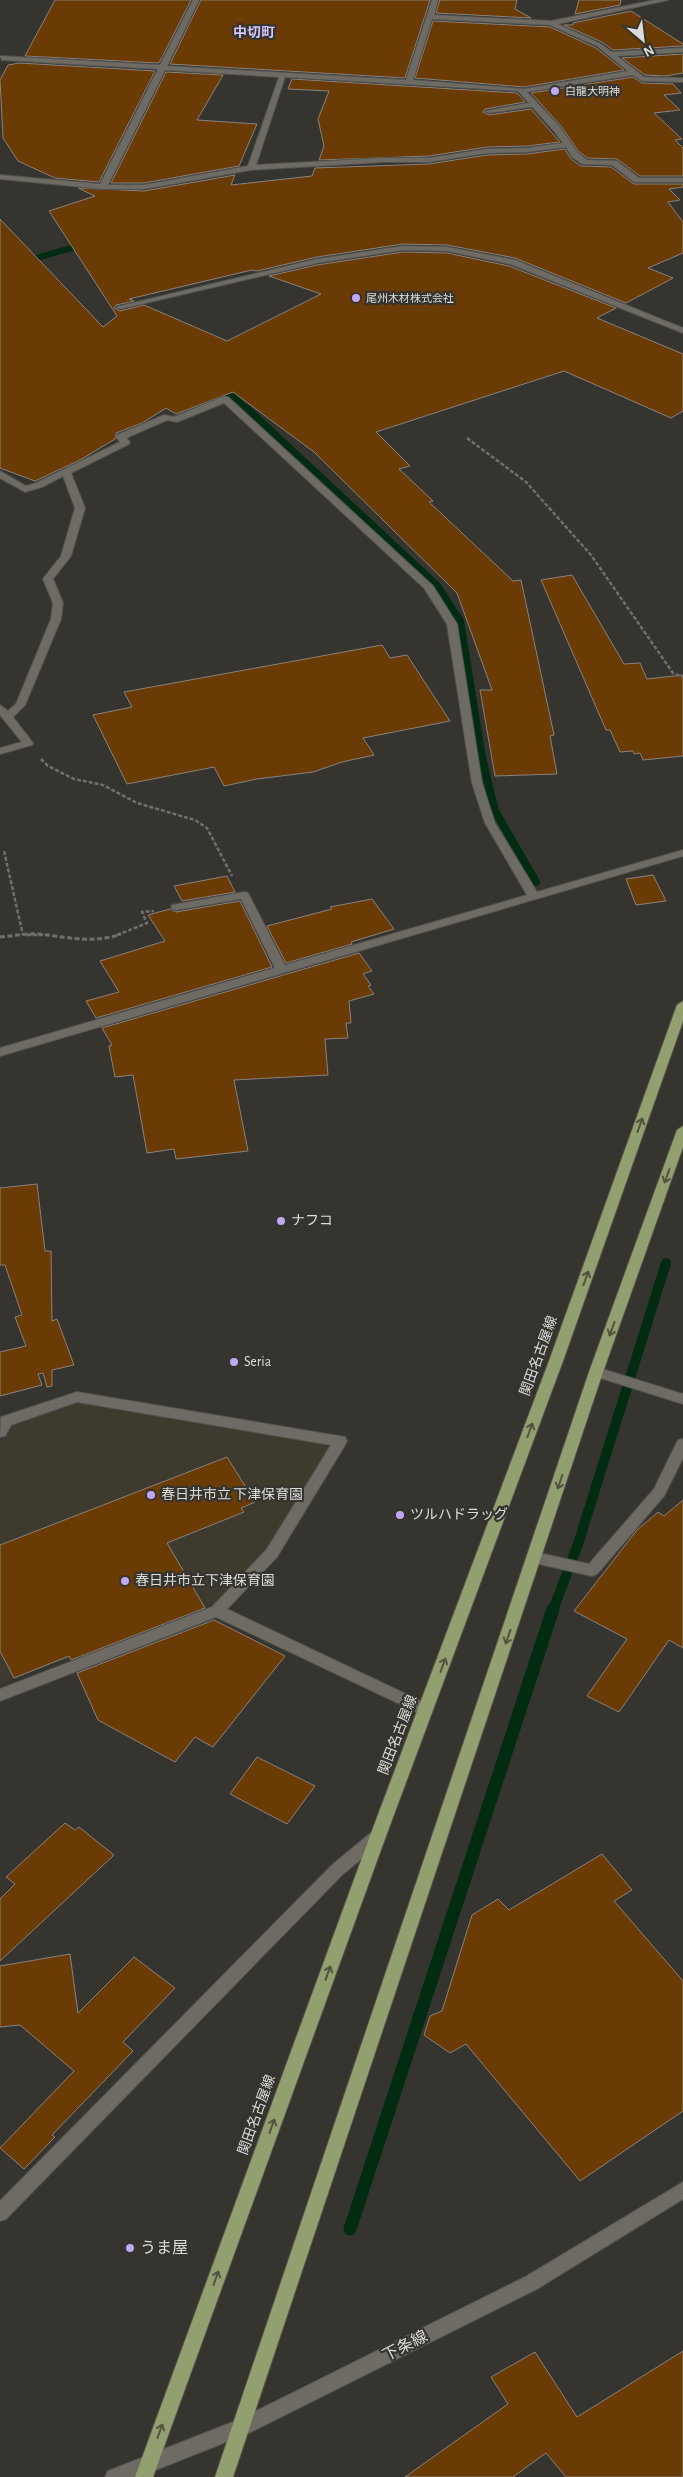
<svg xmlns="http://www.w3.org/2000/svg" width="683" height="2477" viewBox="0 0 683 2477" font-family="'Alegreya Sans','Noto Sans JP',sans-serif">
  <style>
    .built { fill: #3e3a2e }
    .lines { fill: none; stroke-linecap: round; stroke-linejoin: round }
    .stream-far3 { stroke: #012c11; stroke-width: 6 }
    .stream-far2 { stroke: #012c11; stroke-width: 8 }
    .stream-far1 { stroke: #012c11; stroke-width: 10 }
    .stream { stroke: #012c11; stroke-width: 13 }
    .building { fill: #6b3b06; stroke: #89827e }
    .service-casing { stroke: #54524d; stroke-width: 2 }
    .minor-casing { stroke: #54524d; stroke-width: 2 }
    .tertiary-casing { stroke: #54524d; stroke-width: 2 }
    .primary-casing { stroke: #54524d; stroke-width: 2 }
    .path-far1 { stroke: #716f6b; stroke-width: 2.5; stroke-dasharray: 4 2; stroke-linecap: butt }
    .path { stroke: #716f6b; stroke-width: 3; stroke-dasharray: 5 2.5; stroke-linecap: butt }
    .service { fill: #6d6b64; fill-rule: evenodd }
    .minor { fill: #6d6b64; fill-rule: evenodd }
    .tertiary { fill: #6d6b64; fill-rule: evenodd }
    .primary { fill: #949f6f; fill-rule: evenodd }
    .oneway { stroke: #525442 }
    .poi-dot { fill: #c1a8f3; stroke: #36342f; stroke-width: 2 }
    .labels { text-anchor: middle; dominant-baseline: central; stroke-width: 4.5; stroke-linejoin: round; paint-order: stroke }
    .far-poi-label { font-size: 11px; fill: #dedcd9; stroke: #36342f; text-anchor: start }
    .far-quarter-label { font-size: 14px; font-weight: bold; fill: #d5c3fc; stroke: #36342f }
    .poi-label { font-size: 14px; fill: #dedcd9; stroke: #36342f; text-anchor: start }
    .street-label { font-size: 14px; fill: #dedcd9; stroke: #36342f }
    .near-poi-label { font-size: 16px; fill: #dedcd9; stroke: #36342f; text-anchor: start }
    .near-street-label { font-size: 16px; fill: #dedcd9; stroke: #36342f }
  </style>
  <rect width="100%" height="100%" fill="#36342f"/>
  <path class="built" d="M77 1403 333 1443 271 1547 219 1602 0 1684V1443L10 1424Z"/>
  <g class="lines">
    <path class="stream-far3" d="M0 268 86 244
      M217 388 234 397 247 409"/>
    <path class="stream-far2" d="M246 408 437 586 460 621 482 758 495 811 536 882"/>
    <path class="stream-far1" d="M553 1610 578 1544 666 1263"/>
    <path class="stream" d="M350 2229 553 1609"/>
  </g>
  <path class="building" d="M55 0H191L159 63 25 56Z
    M201 0H430L405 78 170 64Z
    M440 0H517L515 9 531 18 436 13Z
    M579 0H621L620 5 575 14Z
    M631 11 683 44V46L613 50 602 42 564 25H573V23Z
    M433 21 550 27 596 48 624 70 524 87 415 78Z
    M683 54V73L665 76 645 75 622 58Z
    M19 63 155 71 99 182 55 178 18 161 3 138 0 80 8 65Z
    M166 72 223 75 197 120 257 124 239 166 144 183H111Z
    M633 77 642 83 673 84 681 93 664 95 680 110 654 113 682 139 675 140 683 148V176H640L617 159 588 158 579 152 561 126 531 93Z
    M292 79 517 93 525 102 485 109 483 112 489 115 531 109 560 142 527 146 487 147 429 156 319 160 324 146 318 119 329 91 288 89Z
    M565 149 571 159 581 166 611 167 634 184H683V187L669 189 680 200 668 202 683 222V253L648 268 673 278 626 303 515 258 447 245 403 244 317 257 257 271 252 270 129 299 134 301 116 305 114 308 120 311 144 305 227 341 321 294 269 276 317 265 403 252 447 253 509 266 616 308 597 318 683 354V411L671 418 564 371 376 432 410 466 399 469 433 501 429 502 513 581 521 580 554 735 550 736 557 774 495 776 480 690H492L457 593 314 452 233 392 176 414 166 408 142 423 116 433 115 439 80 460 35 481 0 468V219L103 327 117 316 49 211 95 196 78 188 144 191 235 175 231 185 312 176 315 168 429 164 487 155 527 154Z
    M572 575 624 664 640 663 647 679 683 675V756L643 760 640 753 634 754 633 751 620 752 610 730H606L541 580Z
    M382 645 390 658 407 655 450 721 363 738 374 755 342 762 313 772 257 779 224 786 214 767 127 784 93 715 132 707 124 692Z
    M653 875 666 901 636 905 626 879Z
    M227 876 235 892 182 901 174 886Z
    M372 899 394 929 351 942 352 944 286 963 267 926 332 909 330 907Z
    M240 901 272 967 96 1018 86 1001 119 992 100 961 165 941 148 915 170 909 176 912Z
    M359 953 372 971 363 974 371 985 368 986 374 994 349 1001 351 1023H346L348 1038 325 1039 328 1075 234 1080 248 1151 176 1159 174 1149 147 1153 133 1075 115 1077 109 1046 112 1045 102 1028Z
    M37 1184 45 1251H51L52 1321 57 1319 74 1365 52 1370V1386L47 1387 43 1373 38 1374 42 1385 0 1396V1352L26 1346 15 1317 22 1315 5 1265H0V1188Z
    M227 1457 255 1502 241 1508 244 1512 167 1543 205 1608 71 1660 69 1656 14 1678 0 1651V1545Z
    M683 1500V1648L669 1640 619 1712 587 1696 627 1639 574 1611 637 1530 658 1512 664 1516Z
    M214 1620 285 1656 213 1747 195 1737 175 1762 98 1720 77 1673Z
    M257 1757 315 1786 287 1824 230 1794Z
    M65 1823 75 1830 79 1827 114 1855 0 1961V1899L15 1884 6 1877Z
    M602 1854 632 1890 614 1901 683 1981V2111L580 2181 466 2044 450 2053 424 2035 430 2016 442 2011 472 1915 498 1899 509 1910Z
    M70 1954 78 2013 134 1957 175 1988 123 2042 133 2051 52 2135 55 2137 24 2169 0 2148 74 2071 20 2025 0 2027V1966Z
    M683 2351V2477H566L546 2453 513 2477H405L508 2404 491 2377 535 2352 577 2417Z"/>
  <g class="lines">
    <defs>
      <path id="service" d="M534 102H537V106L489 113 485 111Z"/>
      <path id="minor" d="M193 0H199L167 66 406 80 432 0H438L434 15 551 21 655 0H668L558 24 601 44 612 52 683 48V52L617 56 644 77 683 78V82L642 81 633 75 527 92 560 127 578 153 587 160 617 161 639 178H683V182H634L612 165 582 164 572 157 566 147 527 152 487 153 429 162H384L251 170 144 189H103L0 179V175L100 184 158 69 2 60 0 56 160 65ZM432 19 550 25 597 46 628 71 524 89 413 80ZM165 70 279 77 248 166 144 185H108ZM285 77 518 91 554 131 563 143 527 148 487 149 429 158H384L256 165Z
        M403 246 447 247 515 260 683 328V333L510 264 447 251 403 250 317 263 120 309 116 307 317 259Z
        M222 397H228L433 586 457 624 482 783 495 823 537 892 683 850V856L0 1056V1048L275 968 241 899 176 910 172 909 171 907 172 905 244 892 248 893 285 965 527 895 485 823 472 783 447 624 424 588 224 403 177 422 167 420 126 438 130 442 129 444 71 473 85 508 71 556 53 579 63 603 61 619 25 705 13 717 33 743 32 745 0 754V748L22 742 0 715V705L8 711 16 704 51 619 53 603 43 579 61 556 75 508 63 476 42 487 25 492 0 478V471L26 486 36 483 120 442 116 437 117 435 164 415 174 417Z
        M596 1367 683 1394V1404L591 1375 589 1372 591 1369Z
        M77 1392 345 1437 347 1441 345 1445 277 1557 227 1609 431 1706 433 1710 431 1714 426 1716 421 1714 216 1617 0 1701V1689L212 1607 267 1549 331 1445 77 1402 11 1425 5 1436 0 1437 1 1417Z
        M683 1439V1458L664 1496 597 1574 592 1576 530 1562 528 1558 530 1554 535 1552 589 1564 654 1489 678 1440Z
        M378 1829 383 1831 386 1836 383 1841 342 1875 6 2219 0 2221V2201L332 1865 373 1831Z"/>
      <path id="tertiary" d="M683 2182V2199L537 2289 249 2433 138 2477H105L108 2471 238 2420 525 2277Z"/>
      <path id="primary" d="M683 1001V1021L563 1361 386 1836 153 2477H135L370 1836 549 1361 677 1005Z
        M683 1126V1147L603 1372 233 2477H215L589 1372 677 1130Z"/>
    </defs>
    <use href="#service" class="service-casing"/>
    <use href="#minor" class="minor-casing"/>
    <use href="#tertiary" class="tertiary-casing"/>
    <use href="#primary" class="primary-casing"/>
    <path class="path-far1" d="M467 438 526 482 591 555 673 673 683 677
      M41 759 48 766 74 779 103 785 137 803 195 820 207 828 232 876
      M4 851 23 935
      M27 935H44
      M117 935 147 923 142 912 154 911"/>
    <path class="path" d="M0 937C13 936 27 933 39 934 67 937 94 944 121 934"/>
    <use href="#service" class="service"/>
    <use href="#minor" class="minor"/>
    <use href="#tertiary" class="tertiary"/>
    <use href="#primary" class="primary"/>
  </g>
  <defs><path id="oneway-shaft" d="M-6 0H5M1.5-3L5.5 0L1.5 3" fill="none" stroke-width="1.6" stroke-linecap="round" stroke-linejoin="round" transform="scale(1.25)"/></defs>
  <g class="oneway">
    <use href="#oneway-shaft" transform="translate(640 1125) rotate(-70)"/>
    <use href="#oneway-shaft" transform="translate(667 1176) rotate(110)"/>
    <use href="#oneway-shaft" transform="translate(586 1278) rotate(-70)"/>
    <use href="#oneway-shaft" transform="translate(612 1329) rotate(110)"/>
    <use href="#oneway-shaft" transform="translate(530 1430) rotate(-70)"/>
    <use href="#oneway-shaft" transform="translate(560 1482) rotate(108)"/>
    <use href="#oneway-shaft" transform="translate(508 1637) rotate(109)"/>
    <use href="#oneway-shaft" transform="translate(443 1665) rotate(-70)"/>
    <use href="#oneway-shaft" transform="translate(328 1973) rotate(-70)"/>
    <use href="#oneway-shaft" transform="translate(272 2126) rotate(-70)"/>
    <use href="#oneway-shaft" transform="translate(216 2278) rotate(-70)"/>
    <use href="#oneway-shaft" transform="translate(160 2431) rotate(-70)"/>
  </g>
  <g class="poi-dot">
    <circle cx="555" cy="91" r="5"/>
    <circle cx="356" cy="298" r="5"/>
    <circle cx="281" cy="1221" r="5"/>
    <circle cx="234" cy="1362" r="5"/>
    <circle cx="151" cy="1495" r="5"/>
    <circle cx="400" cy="1515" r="5"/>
    <circle cx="125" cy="1581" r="5"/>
    <circle cx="130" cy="2248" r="5"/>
  </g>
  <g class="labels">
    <g class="far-poi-label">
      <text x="565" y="91">白龍大明神</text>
      <text x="366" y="298">尾州木材株式会社</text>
    </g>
    <g class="far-quarter-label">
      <text x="254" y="33">中切町</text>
    </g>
    <g class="poi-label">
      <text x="291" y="1221">ナフコ</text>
      <text x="244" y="1362">Seria</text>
      <text x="161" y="1495">春日井市立 下津保育園</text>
      <text x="410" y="1515">ツルハドラッグ</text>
      <text x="135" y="1581">春日井市立下津保育園</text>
    </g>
    <g class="street-label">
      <text transform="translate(539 1356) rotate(-70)">関田名古屋線</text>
      <text transform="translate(398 1735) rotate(-69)">関田名古屋線</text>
      <text transform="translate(257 2115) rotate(-70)">関田名古屋線</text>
    </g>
    <g class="near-poi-label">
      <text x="140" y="2248">うま屋</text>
    </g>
    <g class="near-street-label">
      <text transform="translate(405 2346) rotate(-27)">下条線</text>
    </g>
  </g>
  <g transform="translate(643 40) rotate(152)" stroke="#36342f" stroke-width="4" paint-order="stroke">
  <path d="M0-4L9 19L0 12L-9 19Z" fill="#dedcd9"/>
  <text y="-8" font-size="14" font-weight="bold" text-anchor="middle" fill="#dedcd9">N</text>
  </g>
</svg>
